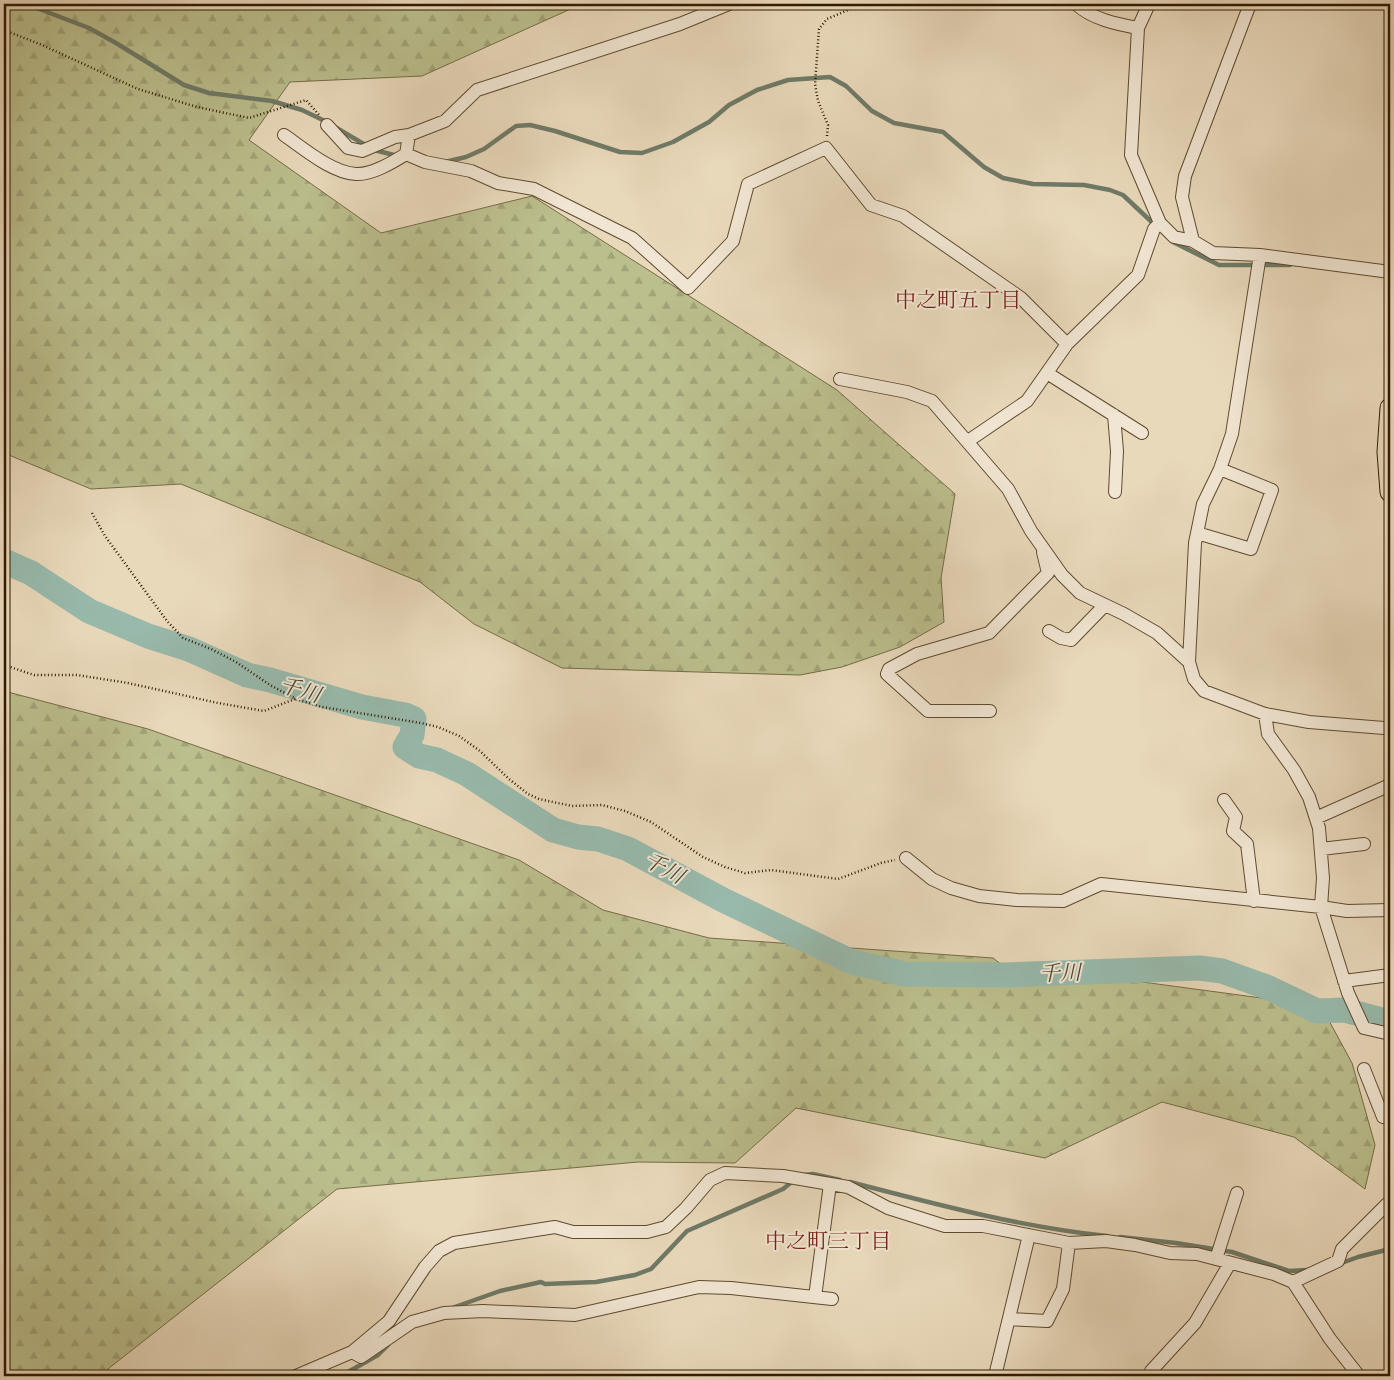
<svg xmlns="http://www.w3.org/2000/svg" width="1394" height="1380" viewBox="0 0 1394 1380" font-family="'IM FELL Great Primer','Noto Serif JP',serif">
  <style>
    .forest { fill: url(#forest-firs); stroke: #766c46 }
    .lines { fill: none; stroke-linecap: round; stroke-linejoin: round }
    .stream { stroke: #6f7a67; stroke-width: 4.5 }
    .river { stroke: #98baac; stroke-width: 25 }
    .minor-casing { stroke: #5f4a2f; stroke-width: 14 }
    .primary-casing { stroke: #311a00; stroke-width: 21 }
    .path { stroke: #311a00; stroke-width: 2.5; stroke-dasharray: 1 2.5; stroke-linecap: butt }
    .minor { stroke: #f1e6d3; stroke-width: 12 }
    .primary { stroke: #e9d9bb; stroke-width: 19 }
    .labels { text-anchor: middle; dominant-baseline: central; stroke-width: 4; stroke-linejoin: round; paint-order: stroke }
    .neighbourhood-label { font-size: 21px; fill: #7a1f14; stroke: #f1e6d3 }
    .water-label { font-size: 21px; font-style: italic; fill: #504a34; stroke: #f1e6d3 }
  </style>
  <defs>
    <pattern id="forest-firs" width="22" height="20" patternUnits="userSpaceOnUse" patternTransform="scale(1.25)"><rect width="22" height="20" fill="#bbbe8d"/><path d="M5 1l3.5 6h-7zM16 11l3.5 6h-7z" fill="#a1a378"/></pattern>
  </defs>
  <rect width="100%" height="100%" fill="#e9d9bb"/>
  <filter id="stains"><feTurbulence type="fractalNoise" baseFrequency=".004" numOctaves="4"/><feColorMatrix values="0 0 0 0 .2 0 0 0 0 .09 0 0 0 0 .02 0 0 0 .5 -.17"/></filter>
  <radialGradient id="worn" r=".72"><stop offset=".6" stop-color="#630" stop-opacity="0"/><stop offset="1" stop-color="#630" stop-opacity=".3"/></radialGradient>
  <path class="forest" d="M4 4H603L575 7 422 76 290 82 249 140 381 233 532 196 837 390 955 494 941 578 944 622 900 647 842 667 800 675 562 668 474 624 420 582 181 484 91 489 4 453Z
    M4 691 148 729 519 860 603 910 709 938 993 958 1020 979 1135 981 1321 1006 1352 1063 1375 1145 1365 1189 1294 1137 1162 1102 1045 1158 796 1108 735 1163 638 1162 337 1189 99 1376H4Z"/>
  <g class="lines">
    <path class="stream" d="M26 4 89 28 116 43 184 85 209 93 272 101 302 110 329 123
      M335 127 367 146
      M374 150 398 156
      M445 162 466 157 484 149 516 126 530 125 555 131 620 152 642 153 673 142 709 122 729 105 757 90 788 80 830 77 846 86 872 111 894 123 943 132 984 167 1003 178 1033 184 1084 185 1110 190 1123 195 1156 226
      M1173 242 1219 265H1290
      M804 1175 813 1174 840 1180
      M850 1182C935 1204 1020 1227 1107 1236
      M1120 1237 1176 1243 1232 1252 1289 1271 1308 1270
      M1339 1264 1358 1257 1390 1249
      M452 1308 500 1291 541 1282 545 1284 596 1282 635 1275 651 1269 687 1231 783 1189 793 1181
      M341 1376 378 1355 388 1345"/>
    <path class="river" d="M4 561 31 573 89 611 148 636 189 649 247 675 270 680 362 707 405 715 414 719 412 735 405 747 419 756 437 760 467 774 553 830 578 837 598 839 628 849 723 900 852 962 905 974 1004 975 1200 968 1222 971 1269 988 1317 1011 1344 1010 1390 1022"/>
    <defs>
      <path id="minor" d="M1076 4C1092 19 1116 24 1138 28
        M1149 4 1138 28 1131 155 1160 223 1174 237 1193 241
        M1250 4 1185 176 1182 197 1193 241 1213 253 1260 255 1390 272
        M327 125 348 148 362 151 395 137 409 135 445 121 477 90 680 24 729 4
        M284 135C303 148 332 173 356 174 372 175 393 162 406 154
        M409 135 406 154 425 162 471 171 498 183 534 189 632 238 688 288 733 241 748 184 826 148 871 205 903 216 1021 298 1067 344
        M1047 373 1142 433
        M840 379 907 392 932 401 1008 489 1031 531 1062 575 1080 593 1124 614 1157 633 1189 662 1194 679 1204 691 1265 714 1309 722 1384 728 1390 727
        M1114 415 1117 451 1115 492
        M968 441 1027 401 1067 344 1138 275 1154 229 1160 223
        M1197 533 1251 549 1272 490 1220 469
        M1049 631 1061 638 1071 640 1105 605
        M1189 662 1195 543 1203 504 1220 469 1232 434 1260 255
        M990 711H928L887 674 889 669 917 654 989 633 1048 573 1043 552
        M1265 714 1268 734 1294 770 1309 797 1319 828 1323 878 1321 907 1348 993 1364 1028 1390 1034
        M1224 800 1236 817 1233 831 1247 844 1254 901
        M1316 818 1390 785
        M1321 849 1364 844
        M906 858 932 879 951 888 979 896 1017 900 1063 901 1101 884 1321 907 1347 911 1390 910
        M1344 981 1390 975
        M1364 1069 1383 1117 1390 1118
        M1216 1259 1237 1193
        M1293 1282 1330 1339 1359 1376
        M815 1297 830 1184
        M1009 1319 1047 1321 1063 1289 1069 1243
        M352 1352 361 1357 412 1322 444 1313 483 1311 575 1315 699 1287 731 1288 832 1299
        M1151 1371 1195 1323 1230 1263
        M296 1376 352 1352 389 1321 425 1267 439 1251 454 1243 555 1227 573 1232H647L666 1227 686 1208 710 1180 725 1173 783 1176 848 1187 888 1208 945 1226H983L1069 1243 1106 1241 1135 1245 1170 1253 1197 1254 1274 1274 1293 1282 1338 1261 1342 1249 1387 1204 1390 1202
        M995 1376 1029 1235"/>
      <path id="primary" d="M1390 408 1387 452 1390 492"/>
    </defs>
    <use href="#minor" class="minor-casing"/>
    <use href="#primary" class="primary-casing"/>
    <path class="path" d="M4 30 42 45 138 89 197 107 249 118 306 100 320 116
      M827 136 828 125 818 101 815 84 819 29 827 19 862 4
      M92 513 105 536 167 621 183 638 211 649 236 662 270 685 296 699 322 707 421 723 438 727 459 736 480 751 509 779 528 794 539 799 572 806 602 805 625 811 651 822 703 857 725 867 745 873 771 870 838 879 881 863 895 860
      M4 665 34 675H77L128 683 218 703 264 711 295 699"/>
    <use href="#minor" class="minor"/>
    <use href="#primary" class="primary"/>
  </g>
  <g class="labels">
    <g class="neighbourhood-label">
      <text x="958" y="300">中之町五丁目</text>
      <text x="828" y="1241">中之町三丁目</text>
    </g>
    <g class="water-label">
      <text transform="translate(300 690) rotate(16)">千川</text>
      <text transform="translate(664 868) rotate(28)">千川</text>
      <text transform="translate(1060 973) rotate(-2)">千川</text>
    </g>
  </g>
  <rect width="1394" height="1380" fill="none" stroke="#e9d9bb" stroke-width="20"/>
  <rect x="5" y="5" width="1384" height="1370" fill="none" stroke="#311a00" stroke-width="2.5"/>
  <rect x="10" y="10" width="1374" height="1360" fill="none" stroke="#311a00"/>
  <rect width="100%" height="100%" filter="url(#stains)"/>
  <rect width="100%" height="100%" fill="url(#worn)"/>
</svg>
